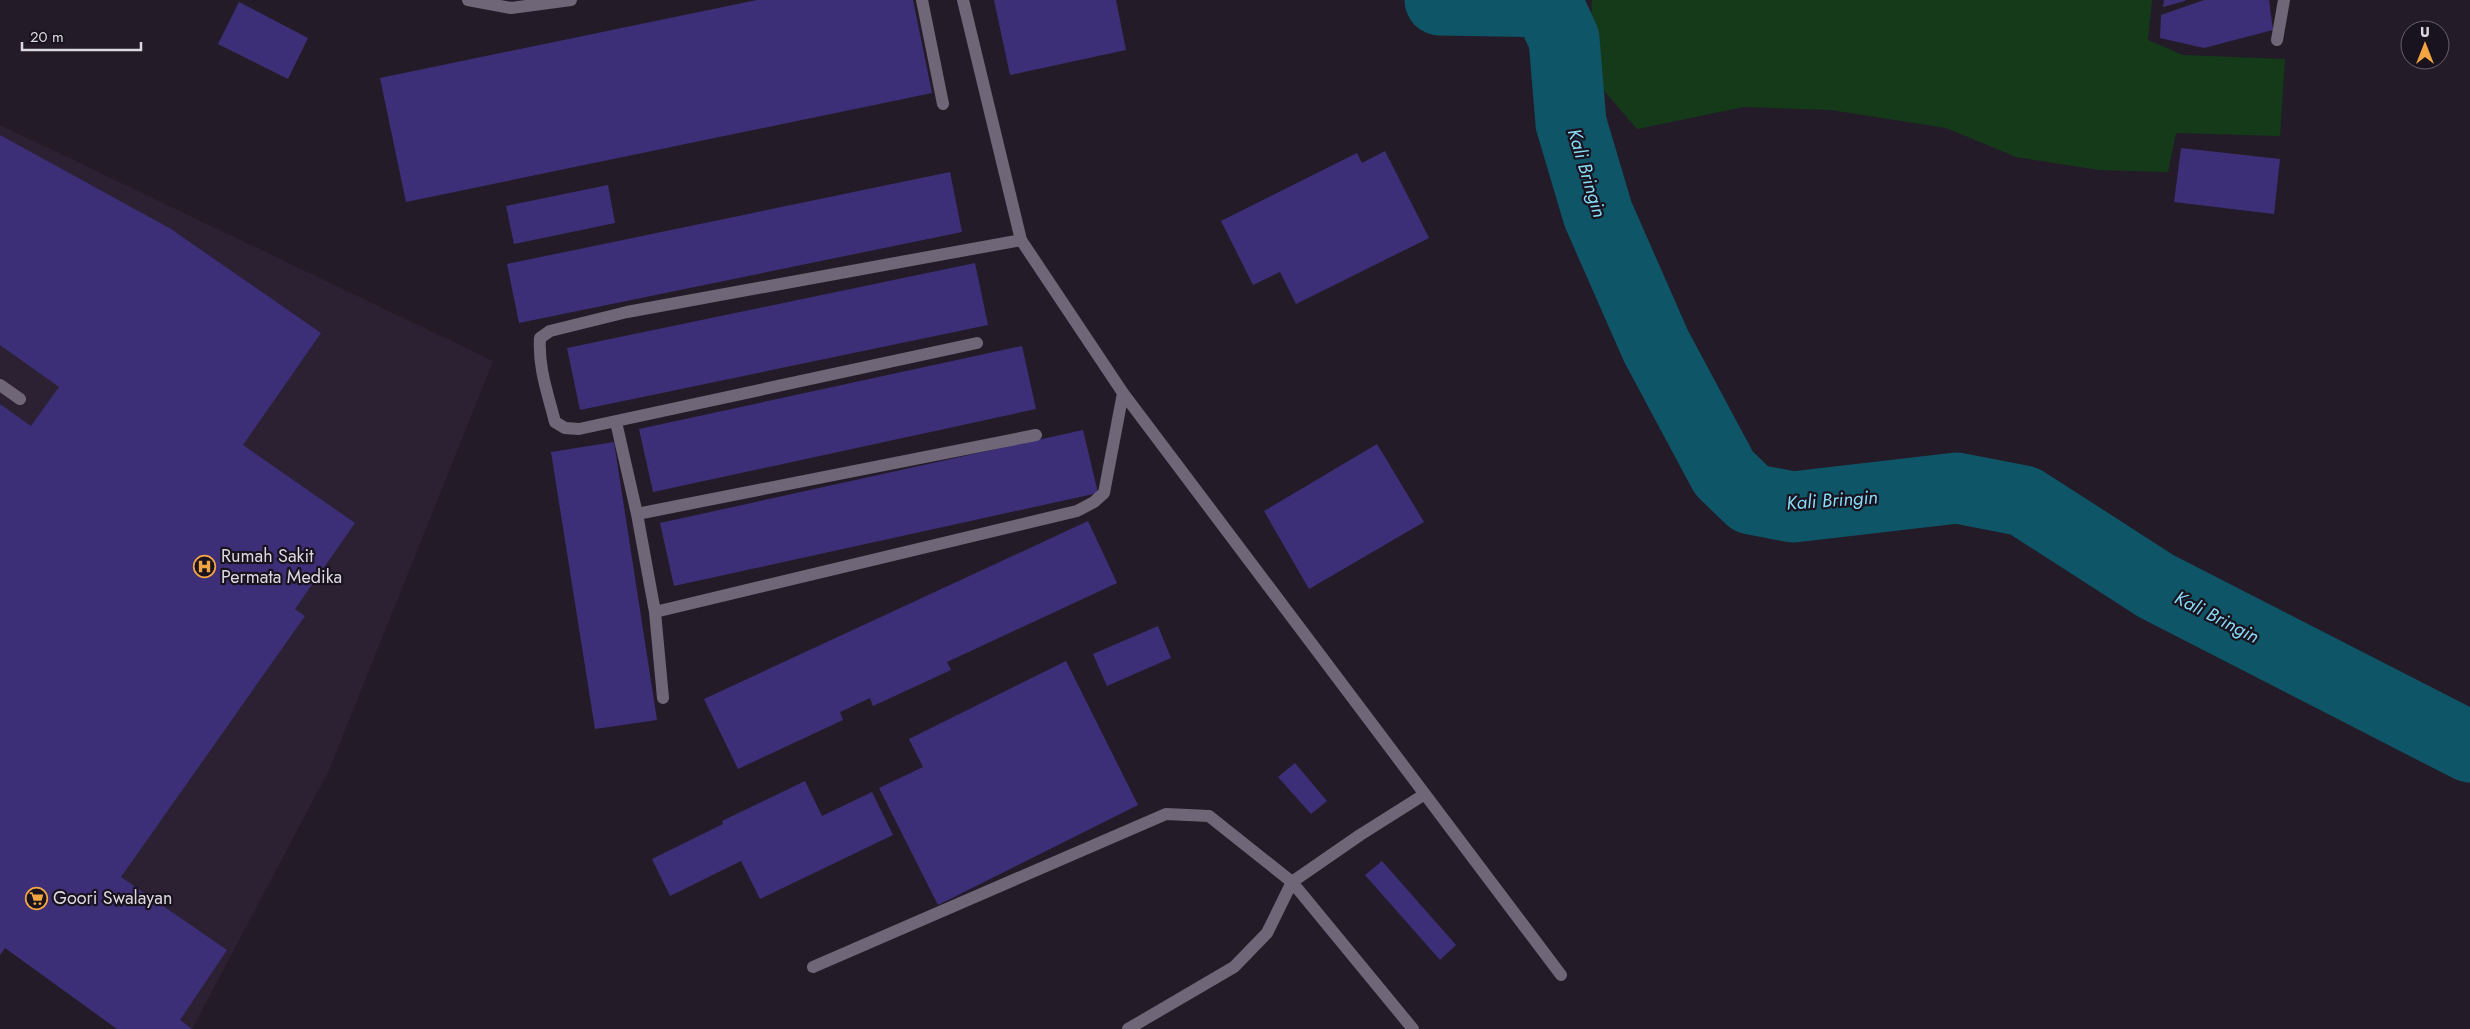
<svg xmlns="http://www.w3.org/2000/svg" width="2470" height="1029" viewBox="0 0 2470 1029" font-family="Jost,sans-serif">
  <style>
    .built { fill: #2b2133 }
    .green { fill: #153a19 }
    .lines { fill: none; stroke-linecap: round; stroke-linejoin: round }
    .river { stroke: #0e5567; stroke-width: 71 }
    .building { fill: #3d2f77 }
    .lane { stroke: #6f6777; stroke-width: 12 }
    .street { stroke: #6f6777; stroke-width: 12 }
    .labels { text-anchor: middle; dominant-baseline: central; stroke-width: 4.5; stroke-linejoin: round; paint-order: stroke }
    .poi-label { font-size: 18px; fill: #dcd8e1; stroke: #19121f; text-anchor: start }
    .water-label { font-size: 19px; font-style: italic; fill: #88dbf5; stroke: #19121f }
  </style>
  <rect width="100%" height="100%" fill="#231c28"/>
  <path class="built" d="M0 125 493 361 329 770 192 1029H178L0 881Z"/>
  <path class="green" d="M1592 0H2152L2148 40 2183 55 2285 59 2280 136 2176 133 2168 172 2099 170 2016 157 1946 128 1831 110 1744 107 1637 129 1588 72Z"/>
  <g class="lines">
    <path class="river" d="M1440 0 1547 2 1564 39 1571 123 1598 214 1656 346 1724 473 1751 499 1793 507 1957 488 2024 501 2156 586 2470 747"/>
  </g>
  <path class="building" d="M757 0H913L932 93 406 202 380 78Z
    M994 0H1116L1126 50 1010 75Z
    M2164 0H2185V1L2163 7Z
    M2204 0H2269L2273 30 2204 48 2160 38 2161 15Z
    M239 2 308 38 288 79 218 44Z
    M0 135 171 229 321 333 243 445 355 523 295 609 305 616 121 877 227 950 180 1020 192 1029H117L5 948 0 955V404L31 426 59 387 0 345Z
    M2181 148 2280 159 2274 214 2174 202Z
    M1385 151 1429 238 1296 304 1280 272 1253 285 1221 221 1357 153 1362 163Z
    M950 172 962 232 519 323 507 264Z
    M608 185 615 223 514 244 506 206Z
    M975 263 988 325 580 410 567 348Z
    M1022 346 1036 409 653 492 639 429Z
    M1083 430 1098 493 674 586 660 523Z
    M614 442 657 720 595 729 551 452Z
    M1377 444 1424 522 1309 589 1264 511Z
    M1088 521 1117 583 947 662 951 670 873 706 870 698 840 712 843 720 738 769 704 699Z
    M1158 626 1171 658 1107 686 1093 654Z
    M1066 661 1138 805 938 905 879 788 923 767 909 739Z
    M1295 763 1327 801 1311 814 1278 777Z
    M805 781 822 816 872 792 893 835 760 899 741 861 670 896 652 859 723 824 722 821Z
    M1382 861 1456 945 1440 960 1365 875Z"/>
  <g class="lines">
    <path class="lane" d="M468 0 511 8 571 0
      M922 0 943 104
      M963 0 1021 240 1123 393 1561 975
      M977 343 579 429 565 428 555 422C548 394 538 368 540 338L550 331 627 312 1021 240
      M0 385 20 399
      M616 422 637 514 655 612 663 698
      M637 514 1036 435
      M655 612 1077 511 1094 502 1104 493 1123 393
      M813 967 1166 814 1209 816 1292 882 1413 1029
      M1128 1029 1234 967 1267 933 1292 882 1360 835 1425 794"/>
    <path class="street" d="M2277 40 2284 0"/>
  </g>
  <defs>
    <symbol id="hospital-ring" viewBox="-11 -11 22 22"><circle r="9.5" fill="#19121f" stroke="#f2a541" stroke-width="1.5"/><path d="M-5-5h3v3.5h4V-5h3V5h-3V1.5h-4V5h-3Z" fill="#f2a541"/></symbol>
    <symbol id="supermarket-ring" viewBox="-11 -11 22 22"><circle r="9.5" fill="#19121f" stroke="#f2a541" stroke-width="1.5"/><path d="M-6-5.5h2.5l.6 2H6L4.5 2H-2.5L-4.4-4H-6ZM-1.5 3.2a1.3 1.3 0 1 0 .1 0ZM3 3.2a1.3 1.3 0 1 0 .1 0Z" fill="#f2a541"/></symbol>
  </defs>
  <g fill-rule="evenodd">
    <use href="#hospital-ring" x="192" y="554" width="25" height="25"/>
    <use href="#supermarket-ring" x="24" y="886" width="25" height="25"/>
  </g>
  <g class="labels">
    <g class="poi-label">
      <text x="221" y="556">Rumah Sakit<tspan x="221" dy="21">Permata Medika</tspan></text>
      <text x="53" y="898">Goori Swalayan</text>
    </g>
    <g class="water-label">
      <text transform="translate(1587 173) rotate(73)">Kali Bringin</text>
      <text transform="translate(1832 500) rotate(-4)">Kali Bringin</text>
      <text transform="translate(2217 617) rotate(27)">Kali Bringin</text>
    </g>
  </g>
  <g transform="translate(2425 45)"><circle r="24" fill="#19121f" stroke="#67616d"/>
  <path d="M0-4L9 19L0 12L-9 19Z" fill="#f2a541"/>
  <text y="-8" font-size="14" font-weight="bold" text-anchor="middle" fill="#dcd8e1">U</text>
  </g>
  <path d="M22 42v8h119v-8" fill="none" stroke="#dcd8e1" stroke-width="2.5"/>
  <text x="30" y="42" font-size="15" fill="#dcd8e1" stroke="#19121f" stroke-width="4" paint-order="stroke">20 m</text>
</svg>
